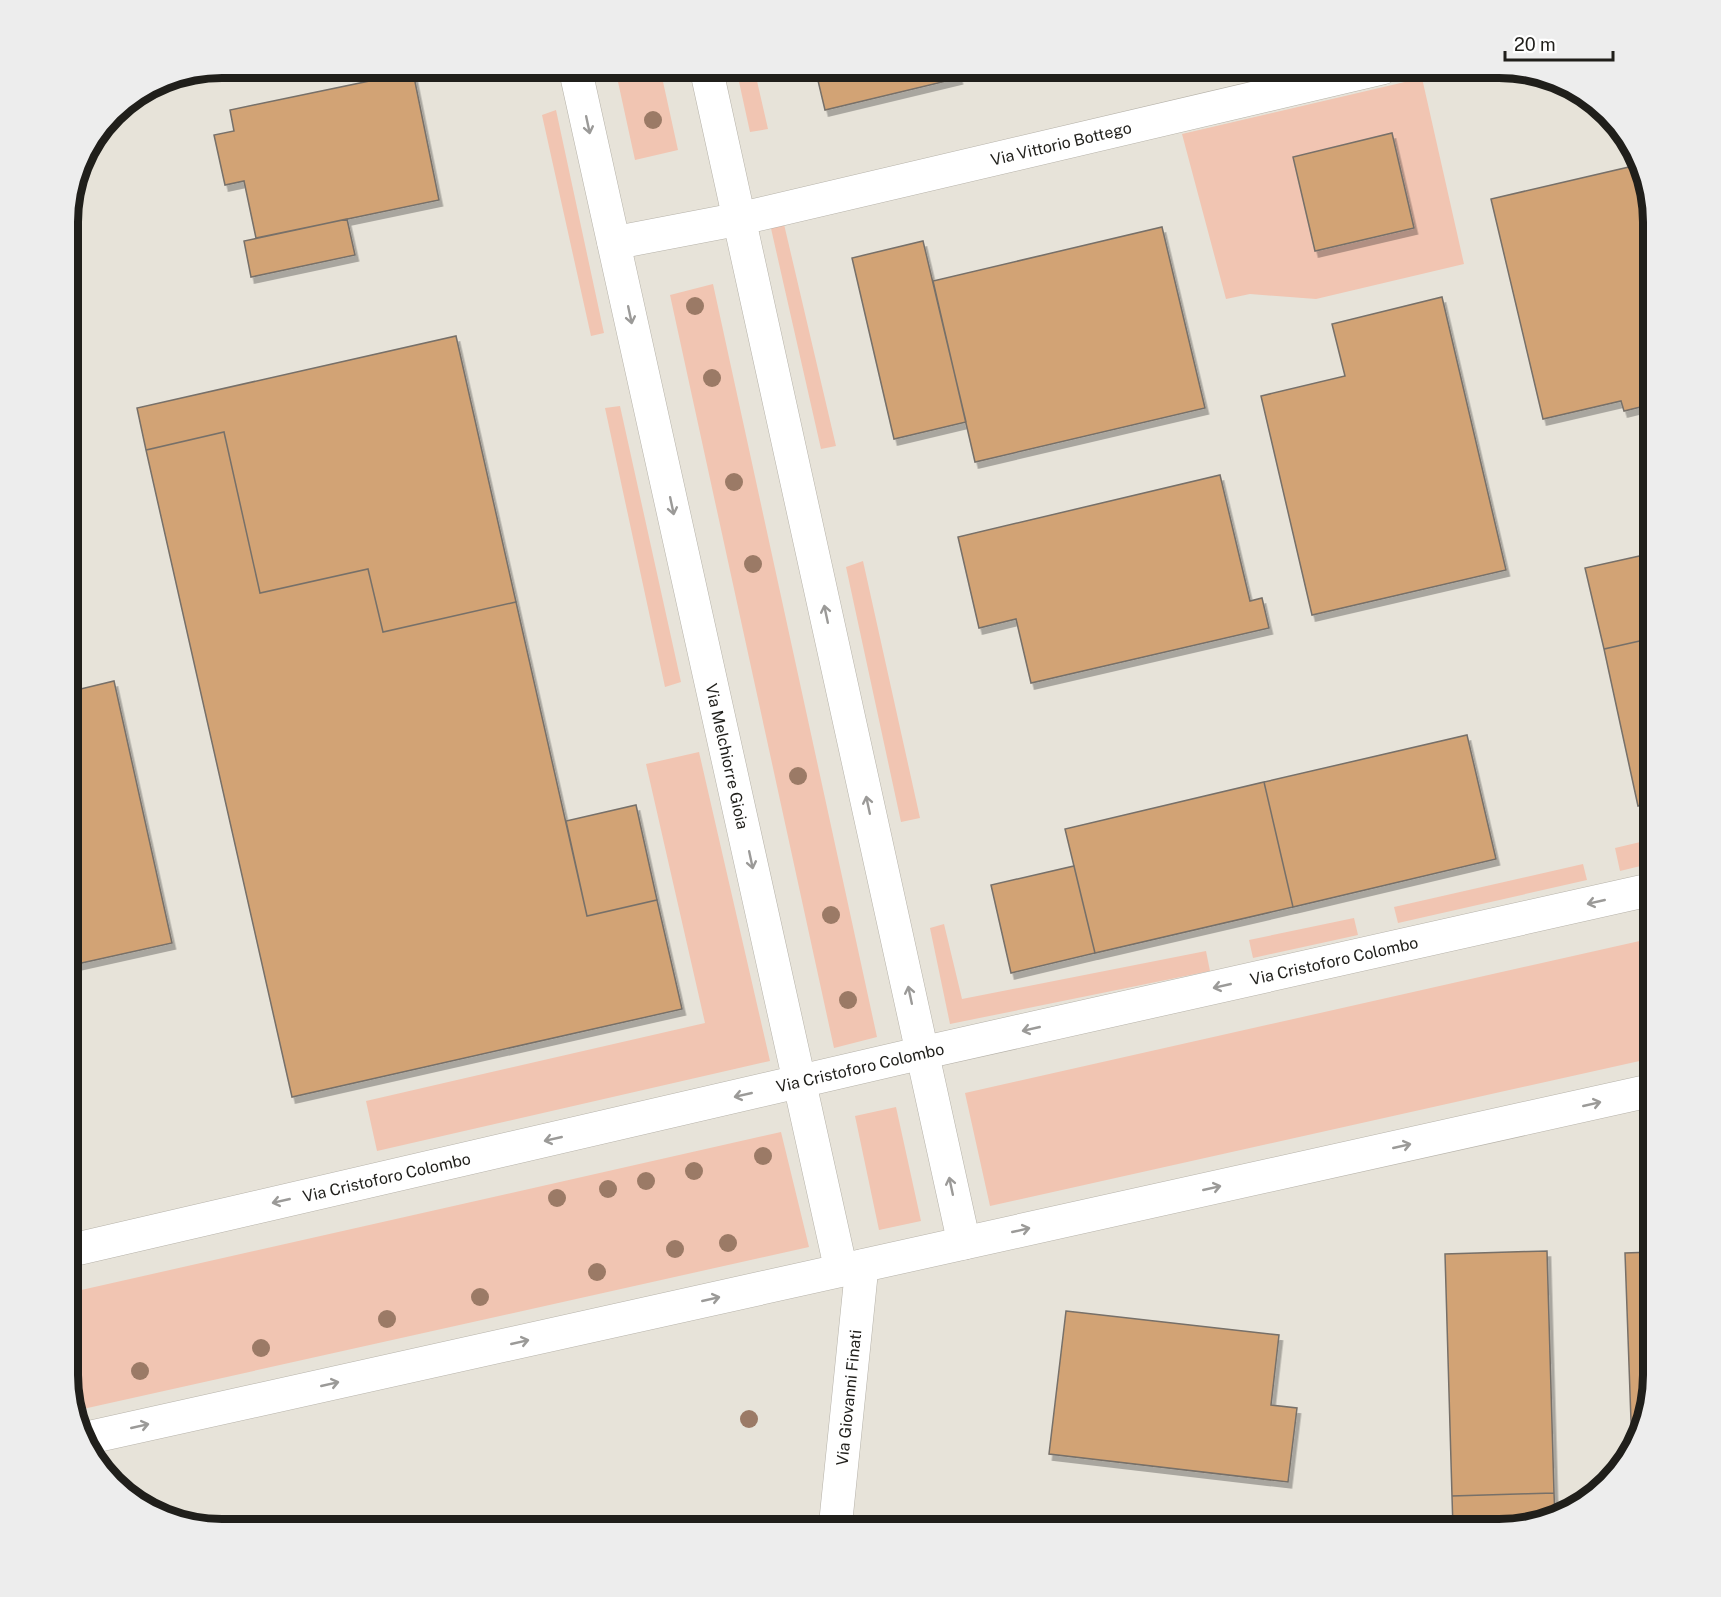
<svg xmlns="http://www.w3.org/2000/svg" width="1721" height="1597" viewBox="0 0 1721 1597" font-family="'Public Sans',sans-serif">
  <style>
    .green { fill: #f1c5b2 }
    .building { fill: #d2a374; stroke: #777069; stroke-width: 1.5; filter: url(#shadow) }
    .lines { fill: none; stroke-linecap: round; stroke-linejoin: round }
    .minor-casing { stroke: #b6b2a9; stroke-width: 34 }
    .minor { stroke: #fff; stroke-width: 33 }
    .tree { fill: #9b7a66 }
    .oneway { stroke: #9b9a98 }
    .labels { text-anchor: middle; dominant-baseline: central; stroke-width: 4.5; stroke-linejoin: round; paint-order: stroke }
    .street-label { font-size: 16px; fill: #201f1b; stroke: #fff }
    .rim { fill: none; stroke: #201f1b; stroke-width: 8 }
  </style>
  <defs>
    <filter id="shadow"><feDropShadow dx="3.5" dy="6" stdDeviation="0" flood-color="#0004"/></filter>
  </defs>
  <rect width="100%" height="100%" fill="#e7e3d9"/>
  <path class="green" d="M615 68H660L678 150 635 160Z
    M736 68H754L768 129 750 132Z
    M1422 78 1464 264 1316 299 1250 294 1226 299 1182 134Z
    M556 110 604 333 591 336 542 115Z
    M783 220 836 446 821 449 770 224Z
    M713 284 877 1037 834 1048 670 295Z
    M620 406 681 682 665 687 605 408Z
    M863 561 920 818 901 822 846 567Z
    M699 752 770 1061 377 1151 366 1101 705 1023 646 764Z
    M1653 839V863L1620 871 1615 848Z
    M1583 864 1587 880 1398 923 1394 907Z
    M1354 918 1358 935 1253 958 1249 940Z
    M944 924 962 999 1206 951 1210 971 950 1024 930 928Z
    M1653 938V1058L990 1206 965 1093Z
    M896 1107 921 1221 879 1230 855 1116Z
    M781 1132 809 1247 74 1411 68 1385V1293Z"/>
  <path class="building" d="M815 68H956L959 78 825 110Z
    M413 72 439 200 256 238 244 181 225 185 214 135 234 131 230 110Z
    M1392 133 1414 228 1315 251 1293 157Z
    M1642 164 1653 212V404L1624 411 1621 401 1543 419 1491 199Z
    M347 219 355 255 251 277 244 241Z
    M1162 227 1205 408 975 462 933 281Z
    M923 241 966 422 894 439 852 258Z
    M1442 297 1506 570 1312 615 1261 396 1345 376 1332 324Z
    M456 336 516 602 383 632 368 569 260 593 224 432 146 450 137 408Z
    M224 432 260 593 368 569 383 632 516 602 587 916 657 900 682 1009 292 1097 146 450Z
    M1220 475 1250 601 1262 598 1269 628 1031 683 1016 619 979 628 958 537Z
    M1653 553V638L1604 649 1585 568Z
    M1653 638V802L1638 806 1604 649Z
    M114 681 172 943 68 966V692Z
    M1467 735 1496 859 1293 907 1264 782Z
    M1264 782 1293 907 1095 953 1065 829Z
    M636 805 657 900 587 916 566 821Z
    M1074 866 1095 953 1011 973 991 885Z
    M1547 1251 1554 1493 1452 1496 1445 1254Z
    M1653 1252 1654 1375 1642 1434 1632 1449 1625 1253Z
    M1066 1311 1279 1335 1271 1405 1297 1408 1288 1482 1049 1454Z
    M1554 1493 1555 1518 1499 1529H1453L1452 1496Z"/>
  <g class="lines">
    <defs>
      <g id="minor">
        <path id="s1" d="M575 68 841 1270"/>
        <path d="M706 68 964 1243"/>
        <path id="s2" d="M614 243 739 219 1382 68"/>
        <path id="s3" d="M68 1251 922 1053 1653 889"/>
        <path d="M82 1439 1653 1090"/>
        <path id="s4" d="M835 1529 862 1266"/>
      </g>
    </defs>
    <use href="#minor" class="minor-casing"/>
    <use href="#minor" class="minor"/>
  </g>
  <g class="tree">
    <circle cx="653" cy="120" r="9"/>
    <circle cx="695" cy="306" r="9"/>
    <circle cx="712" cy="378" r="9"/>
    <circle cx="734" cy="482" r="9"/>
    <circle cx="753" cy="564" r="9"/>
    <circle cx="798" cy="776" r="9"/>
    <circle cx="831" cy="915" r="9"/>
    <circle cx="848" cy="1000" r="9"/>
    <circle cx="763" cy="1156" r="9"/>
    <circle cx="694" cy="1171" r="9"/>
    <circle cx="646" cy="1181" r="9"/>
    <circle cx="608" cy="1189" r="9"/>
    <circle cx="557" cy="1198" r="9"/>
    <circle cx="728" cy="1243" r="9"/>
    <circle cx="675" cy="1249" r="9"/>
    <circle cx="597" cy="1272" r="9"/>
    <circle cx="480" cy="1297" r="9"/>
    <circle cx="387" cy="1319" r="9"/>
    <circle cx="261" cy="1348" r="9"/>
    <circle cx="140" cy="1371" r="9"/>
    <circle cx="749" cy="1419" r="9"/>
  </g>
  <defs><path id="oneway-shaft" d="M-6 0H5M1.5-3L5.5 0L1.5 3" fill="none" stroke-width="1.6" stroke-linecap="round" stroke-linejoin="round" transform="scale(1.5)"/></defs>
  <g class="oneway">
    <use href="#oneway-shaft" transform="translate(588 125) rotate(78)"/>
    <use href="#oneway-shaft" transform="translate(630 315) rotate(78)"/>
    <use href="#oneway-shaft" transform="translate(672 506) rotate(78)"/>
    <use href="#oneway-shaft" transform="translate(826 614) rotate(-102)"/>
    <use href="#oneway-shaft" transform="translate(868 805) rotate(-102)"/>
    <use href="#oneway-shaft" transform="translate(751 860) rotate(78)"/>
    <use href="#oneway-shaft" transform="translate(1596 902) rotate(167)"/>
    <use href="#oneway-shaft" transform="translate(1222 986) rotate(167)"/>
    <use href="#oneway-shaft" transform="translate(910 995) rotate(-102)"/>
    <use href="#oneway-shaft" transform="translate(1031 1029) rotate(167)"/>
    <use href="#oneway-shaft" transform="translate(743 1095) rotate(167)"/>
    <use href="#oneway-shaft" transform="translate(1592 1104) rotate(-13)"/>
    <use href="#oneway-shaft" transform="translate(553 1139) rotate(167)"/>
    <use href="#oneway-shaft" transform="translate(1402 1146) rotate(-13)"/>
    <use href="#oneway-shaft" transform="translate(951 1186) rotate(-102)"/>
    <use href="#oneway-shaft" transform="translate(1212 1188) rotate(-13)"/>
    <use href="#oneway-shaft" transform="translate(281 1201) rotate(167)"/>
    <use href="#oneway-shaft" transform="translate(1021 1230) rotate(-13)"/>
    <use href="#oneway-shaft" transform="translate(711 1299) rotate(-13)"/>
    <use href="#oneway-shaft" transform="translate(520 1342) rotate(-13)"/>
    <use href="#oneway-shaft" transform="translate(330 1384) rotate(-13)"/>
    <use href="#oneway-shaft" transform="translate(140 1426) rotate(-13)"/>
  </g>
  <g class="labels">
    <g class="street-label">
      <text stroke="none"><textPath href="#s2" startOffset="458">Via Vittorio Bottego</textPath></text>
      <text stroke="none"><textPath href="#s1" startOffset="705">Via Melchiorre Gioia</textPath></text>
      <text stroke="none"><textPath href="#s3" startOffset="1299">Via Cristoforo Colombo</textPath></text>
      <text stroke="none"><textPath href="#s3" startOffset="813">Via Cristoforo Colombo</textPath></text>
      <text stroke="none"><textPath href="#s3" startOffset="327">Via Cristoforo Colombo</textPath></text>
      <text stroke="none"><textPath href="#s4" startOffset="132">Via Giovanni Finati</textPath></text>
    </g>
  </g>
  <path d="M0 0H1721V1597H0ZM222 78H1499A144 144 0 0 1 1643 222V1375A144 144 0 0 1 1499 1519H222A144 144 0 0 1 78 1375V222A144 144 0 0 1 222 78Z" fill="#ededed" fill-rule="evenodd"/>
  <path class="rim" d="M222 78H1499A144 144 0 0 1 1643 222V1375A144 144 0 0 1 1499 1519H222A144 144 0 0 1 78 1375V222A144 144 0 0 1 222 78Z"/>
  <path d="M1505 51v9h108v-9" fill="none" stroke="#201f1b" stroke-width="3"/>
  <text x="1514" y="51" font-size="18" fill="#201f1b" stroke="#ffffff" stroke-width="4.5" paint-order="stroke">20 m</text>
</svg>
